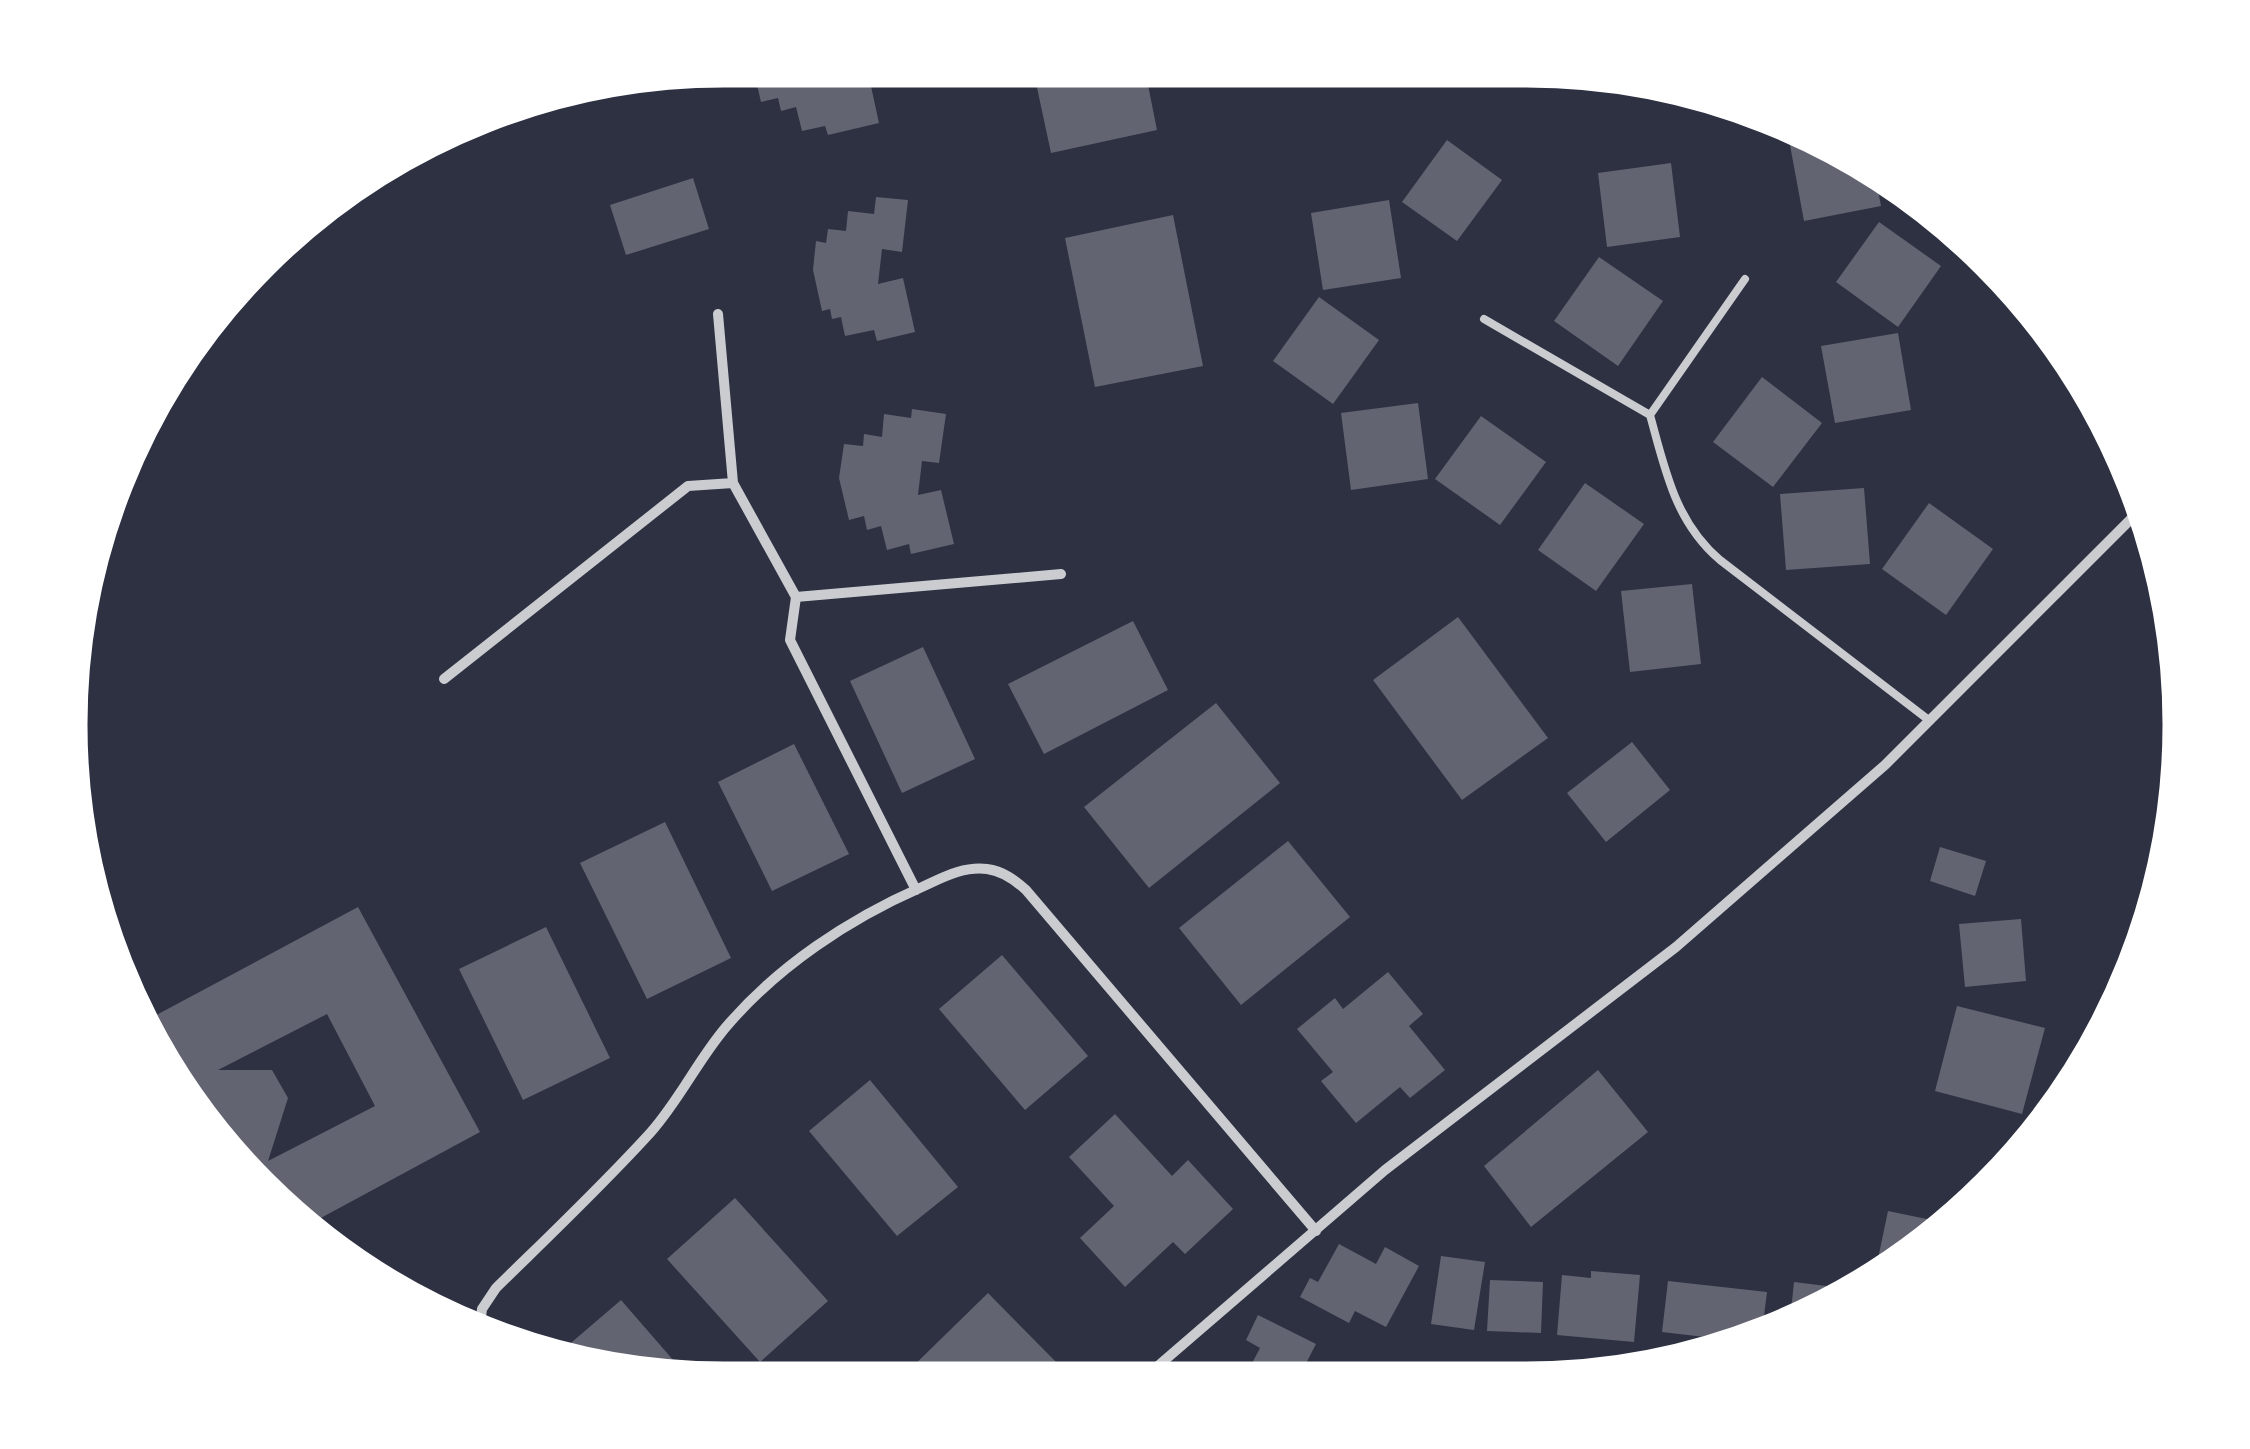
<svg xmlns="http://www.w3.org/2000/svg" width="2250" height="1449" viewBox="0 0 2250 1449" font-family="'DM Sans',sans-serif">
  <style>
    .building { fill: #626471; fill-rule: evenodd }
    .lines { fill: none; stroke-linecap: round; stroke-linejoin: round }
    .service { stroke: #caccd0; stroke-width: 8 }
    .minor { stroke: #caccd0; stroke-width: 10 }
    .rim { fill: none; stroke: #fff; stroke-width: 5 }
  </style>
  <rect width="100%" height="100%" fill="#2d3142"/>
  <path class="building" d="M753 68H867L879 123 828 135 825 126 802 131 796 107 781 111 778 98 761 102Z
    M1033 69 1145 70 1157 130 1051 153Z
    M1447 140 1502 180 1457 241 1402 202Z
    M1816 140 1875 174 1881 206 1804 221 1790 145Z
    M1671 163 1680 237 1607 247 1598 173Z
    M693 178 709 229 626 255 610 205Z
    M876 197 908 200 902 252 882 249 878 284 903 278 915 332 877 341 874 330 845 336 841 317 832 319 830 309 822 311 813 270 816 241 826 243 828 229 846 231 848 211 874 214Z
    M1389 200 1401 278 1323 290 1311 213Z
    M1173 215 1203 366 1095 387 1065 238Z
    M1879 222 1941 266 1898 327 1836 282Z
    M1599 257 1663 301 1618 366 1554 321Z
    M1319 297 1379 340 1333 404 1273 361Z
    M1898 333 1911 410 1835 423 1821 346Z
    M1762 377 1822 423 1773 487 1713 442Z
    M1418 403 1428 479 1351 490 1341 413Z
    M912 409 946 414 939 463 922 461 918 495 941 490 954 544 911 554 909 544 887 550 881 526 867 530 864 516 849 520 839 478 844 444 863 446 864 434 882 437 884 414 911 418Z
    M1481 416 1546 462 1500 525 1435 479Z
    M1585 483 1644 524 1596 591 1538 550Z
    M1864 488 1870 564 1786 570 1780 494Z
    M1929 503 1993 549 1946 615 1882 569Z
    M1692 584 1701 664 1630 672 1621 591Z
    M1458 617 1548 738 1462 800 1373 680Z
    M1133 621 1168 690 1044 754 1008 684Z
    M923 647 975 759 902 793 850 681Z
    M1216 703 1280 783 1149 888 1084 807Z
    M1632 742 1670 790 1606 842 1567 793Z
    M794 744 849 854 772 891 718 782Z
    M665 822 731 958 647 999 580 863Z
    M1288 841 1350 917 1241 1005 1179 928Z
    M1940 847 1986 861 1975 896 1930 881Z
    M358 907 480 1132 306 1226 178 1089 147 1020ZM327 1014 375 1106 268 1161 288 1098 272 1070H218Z
    M2021 919 2026 981 1965 987 1959 924Z
    M546 927 610 1058 523 1100 459 969Z
    M1002 955 1088 1056 1025 1110 939 1009Z
    M1388 972 1423 1014 1409 1026 1445 1070 1410 1098 1400 1087 1356 1123 1321 1081 1333 1072 1297 1029 1335 998 1343 1009Z
    M1957 1006 2045 1028 2022 1114 1935 1091Z
    M1598 1070 1648 1132 1531 1227 1484 1166Z
    M870 1080 958 1187 897 1236 809 1131Z
    M1115 1114 1172 1176 1188 1160 1233 1209 1185 1254 1173 1242 1125 1287 1080 1238 1114 1206 1069 1157Z
    M735 1198 828 1301 760 1362 667 1259Z
    M1888 1211 1951 1224 1881 1274 1875 1273Z
    M1339 1244 1376 1264 1385 1247 1419 1266 1386 1327 1355 1311 1349 1323 1300 1297 1310 1278 1318 1282Z
    M1441 1256 1485 1262 1474 1330 1431 1324Z
    M1591 1271 1640 1275 1634 1342 1557 1335 1562 1275 1591 1278Z
    M1490 1280 1543 1282 1541 1333 1487 1331Z
    M1668 1281 1767 1292 1762 1332 1739 1341 1662 1332Z
    M1794 1282 1859 1290 1790 1320Z
    M988 1293 1058 1364 1044 1378 902 1377Z
    M621 1300 687 1376H639L558 1354Z
    M1258 1315 1316 1344 1298 1379H1258L1247 1373 1260 1348 1246 1340Z"/>
  <g class="lines">
    <path class="service" d="M1484 319 1650 415C1665 469 1675 522 1720 560L1930 721
      M1650 415 1745 279"/>
    <path class="minor" d="M718 314 733 483
      M444 679 688 486 733 483 796 597
      M916 890 790 640 796 597 1061 574
      M479 1333 482 1309 496 1288C548 1237 602 1186 651 1132 680 1099 698 1060 726 1027 778 966 849 919 922 887 942 878 963 866 987 869 1003 871 1015 880 1026 890L1316 1231
      M1144 1378 1385 1170 1676 947 1885 765 2144 506
      M1538 1380 1606 1374"/>
  </g>
  <path d="M0 0H2250V1449H0ZM724 85H1526A639 639 0 0 1 2165 724V725A639 639 0 0 1 1526 1364H724A639 639 0 0 1 85 725V724A639 639 0 0 1 724 85Z" fill="#fff" fill-rule="evenodd"/>
  <path class="rim" d="M724 85H1526A639 639 0 0 1 2165 724V725A639 639 0 0 1 1526 1364H724A639 639 0 0 1 85 725V724A639 639 0 0 1 724 85Z"/>
</svg>
